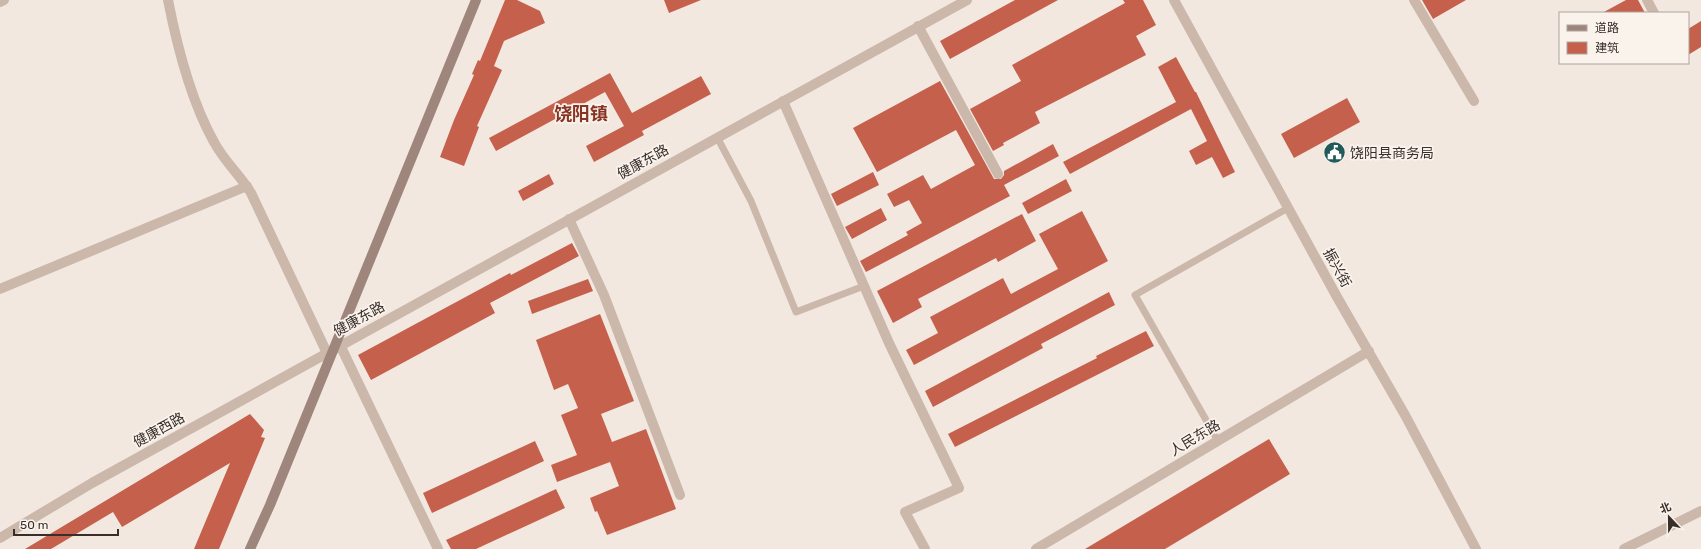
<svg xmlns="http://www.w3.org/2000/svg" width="1701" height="549" viewBox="0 0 1701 549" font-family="Rubik,'Noto Sans SC',sans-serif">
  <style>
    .building { fill: #c5604c }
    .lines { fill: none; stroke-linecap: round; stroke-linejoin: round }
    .service { stroke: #cbb8ab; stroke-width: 7 }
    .minor { stroke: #cbb8ab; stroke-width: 10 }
    .tertiary { stroke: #cbb8ab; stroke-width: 10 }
    .secondary { stroke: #9f867c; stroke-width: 10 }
    .labels { text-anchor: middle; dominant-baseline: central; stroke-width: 3.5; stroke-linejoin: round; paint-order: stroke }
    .poi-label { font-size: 14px; fill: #392e2a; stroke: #faf3ec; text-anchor: start }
    .street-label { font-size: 14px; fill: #392e2a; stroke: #faf3ec }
    .district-label { font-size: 18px; font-weight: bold; fill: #883424; stroke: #faf3ec }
  </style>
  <rect width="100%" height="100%" fill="#f3e8e0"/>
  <path class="building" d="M505 0H517L540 11 545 23 504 41 494 66 502 70 477 126 479 127 464 166 440 157 454 120 474 75 472 74 478 60 480 61Z
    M664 0H701L669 13Z
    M1015 0H1058L950 59 940 41Z
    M1123 0H1143L1156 25 1136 36 1146 55 1035 112 1040 123 1003 143 1004 145 993 151 970 109 1021 81 1012 65 1125 3Z
    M1422 0H1466L1433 19Z
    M1626 0H1638L1645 13H1602Z
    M1701 21V47L1688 55V29Z
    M1176 57 1195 92H1196L1235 172 1223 178 1212 157 1196 165 1189 151 1207 141 1191 109 1070 174 1063 162 1176 102 1158 67Z
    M610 73 632 113 701 76 711 94 642 131 644 135 594 162 586 146 624 126 605 92 496 151 489 138Z
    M940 81 994 179H1001L1004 175V171L1053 144 1059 156 1004 185 1010 196 866 272 860 261 908 235 906 232 922 223 909 200 894 207 887 194 923 175 931 189 975 165 956 130 877 172 853 128Z
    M1347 98 1360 122 1294 158 1281 134Z
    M873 172 879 185 837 206 831 194Z
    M549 174 554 184 523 201 518 191Z
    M1066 179 1072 191 1028 214 1022 203Z
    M881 208 887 220 852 239 845 227Z
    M1082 211 1108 261 914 365 906 350 938 333 930 317 1003 278 1011 294 1058 269 1039 234Z
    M1022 214 1036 241 998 262 996 258 918 299 922 307 893 323 877 291Z
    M572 243 579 256 490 303 495 313 371 380 358 355 510 273 511 275Z
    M588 279 593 291 532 314 528 301Z
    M1109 292 1115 305 1041 344 1043 348 933 407 925 391Z
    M600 314 634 401 601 414 612 442 646 429 676 509 607 535 597 511 595 512 590 498 619 486 610 462 557 482 551 465 577 455 561 415 578 408 568 384 554 390 536 340Z
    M1146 331 1154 346 955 447 948 434 1097 358 1096 356Z
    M250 414 264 430 261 437 265 438 219 549H194L230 463 122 527 113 512 51 549H25Z
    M1269 439 1290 474 1165 549H1085Z
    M535 441 544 461 432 513 423 493Z
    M556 489 565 508 476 549H451L446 540Z"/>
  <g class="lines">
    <path class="service" d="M717 137 751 201 796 312 864 286
      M1218 441 1135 295 1288 208"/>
    <path class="minor" d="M168 0C177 46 191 101 214 142 224 161 240 175 251 193L327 353
      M1414 0 1474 101
      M1647 0 1654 13
      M0 2 4 0
      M918 26 998 174
      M783 101 889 343 959 488 905 512 925 549
      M569 219 604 295 680 495
      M0 289 247 186
      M340 345 438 549
      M1624 549 1701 511"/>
    <path class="tertiary" d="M1174 0 1337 297 1405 415 1476 549
      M0 538 92 483 967 0
      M1036 549 1369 351"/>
    <path class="secondary" d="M250 549 270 505 476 0"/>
  </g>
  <defs>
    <symbol id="civic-disc" viewBox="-11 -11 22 22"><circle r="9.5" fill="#205b5a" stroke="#faf3ec"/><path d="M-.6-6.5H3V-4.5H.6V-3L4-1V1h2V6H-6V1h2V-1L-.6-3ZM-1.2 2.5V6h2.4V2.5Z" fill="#fff"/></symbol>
  </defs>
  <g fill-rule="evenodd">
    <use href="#civic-disc" x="1322" y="140" width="25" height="25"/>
  </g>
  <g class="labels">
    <g class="poi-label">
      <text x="1350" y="153">饶阳县商务局</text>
    </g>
    <g class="street-label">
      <text transform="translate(643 162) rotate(-29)">健康东路</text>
      <text transform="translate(1337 268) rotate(61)">振兴街</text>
      <text transform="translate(359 319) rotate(-29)">健康东路</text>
      <text transform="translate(159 430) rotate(-29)">健康西路</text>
      <text transform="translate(1195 438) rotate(-31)">人民东路</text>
    </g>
    <g class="district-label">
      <text x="581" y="114">饶阳镇</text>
    </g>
  </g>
  <rect x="1559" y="12" width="130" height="52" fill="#faf3ec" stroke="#ada49e"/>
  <rect x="1567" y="25" width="20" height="6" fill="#9f867c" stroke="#ada49e"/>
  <text x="1595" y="32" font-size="12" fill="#392e2a">道路</text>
  <rect x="1567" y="42" width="20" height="12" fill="#c5604c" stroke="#ada49e"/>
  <text x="1595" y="52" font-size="12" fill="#392e2a">建筑</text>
  <g transform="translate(1669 517) rotate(338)" stroke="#faf3ec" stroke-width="3" paint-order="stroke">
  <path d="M0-3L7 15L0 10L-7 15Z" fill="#392e2a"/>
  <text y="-6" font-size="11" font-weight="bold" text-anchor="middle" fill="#392e2a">北</text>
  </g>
  <path d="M14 529v6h104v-6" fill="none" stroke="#392e2a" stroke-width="2"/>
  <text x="20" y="529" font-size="12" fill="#392e2a" stroke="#faf3ec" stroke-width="3" paint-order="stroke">50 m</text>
</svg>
